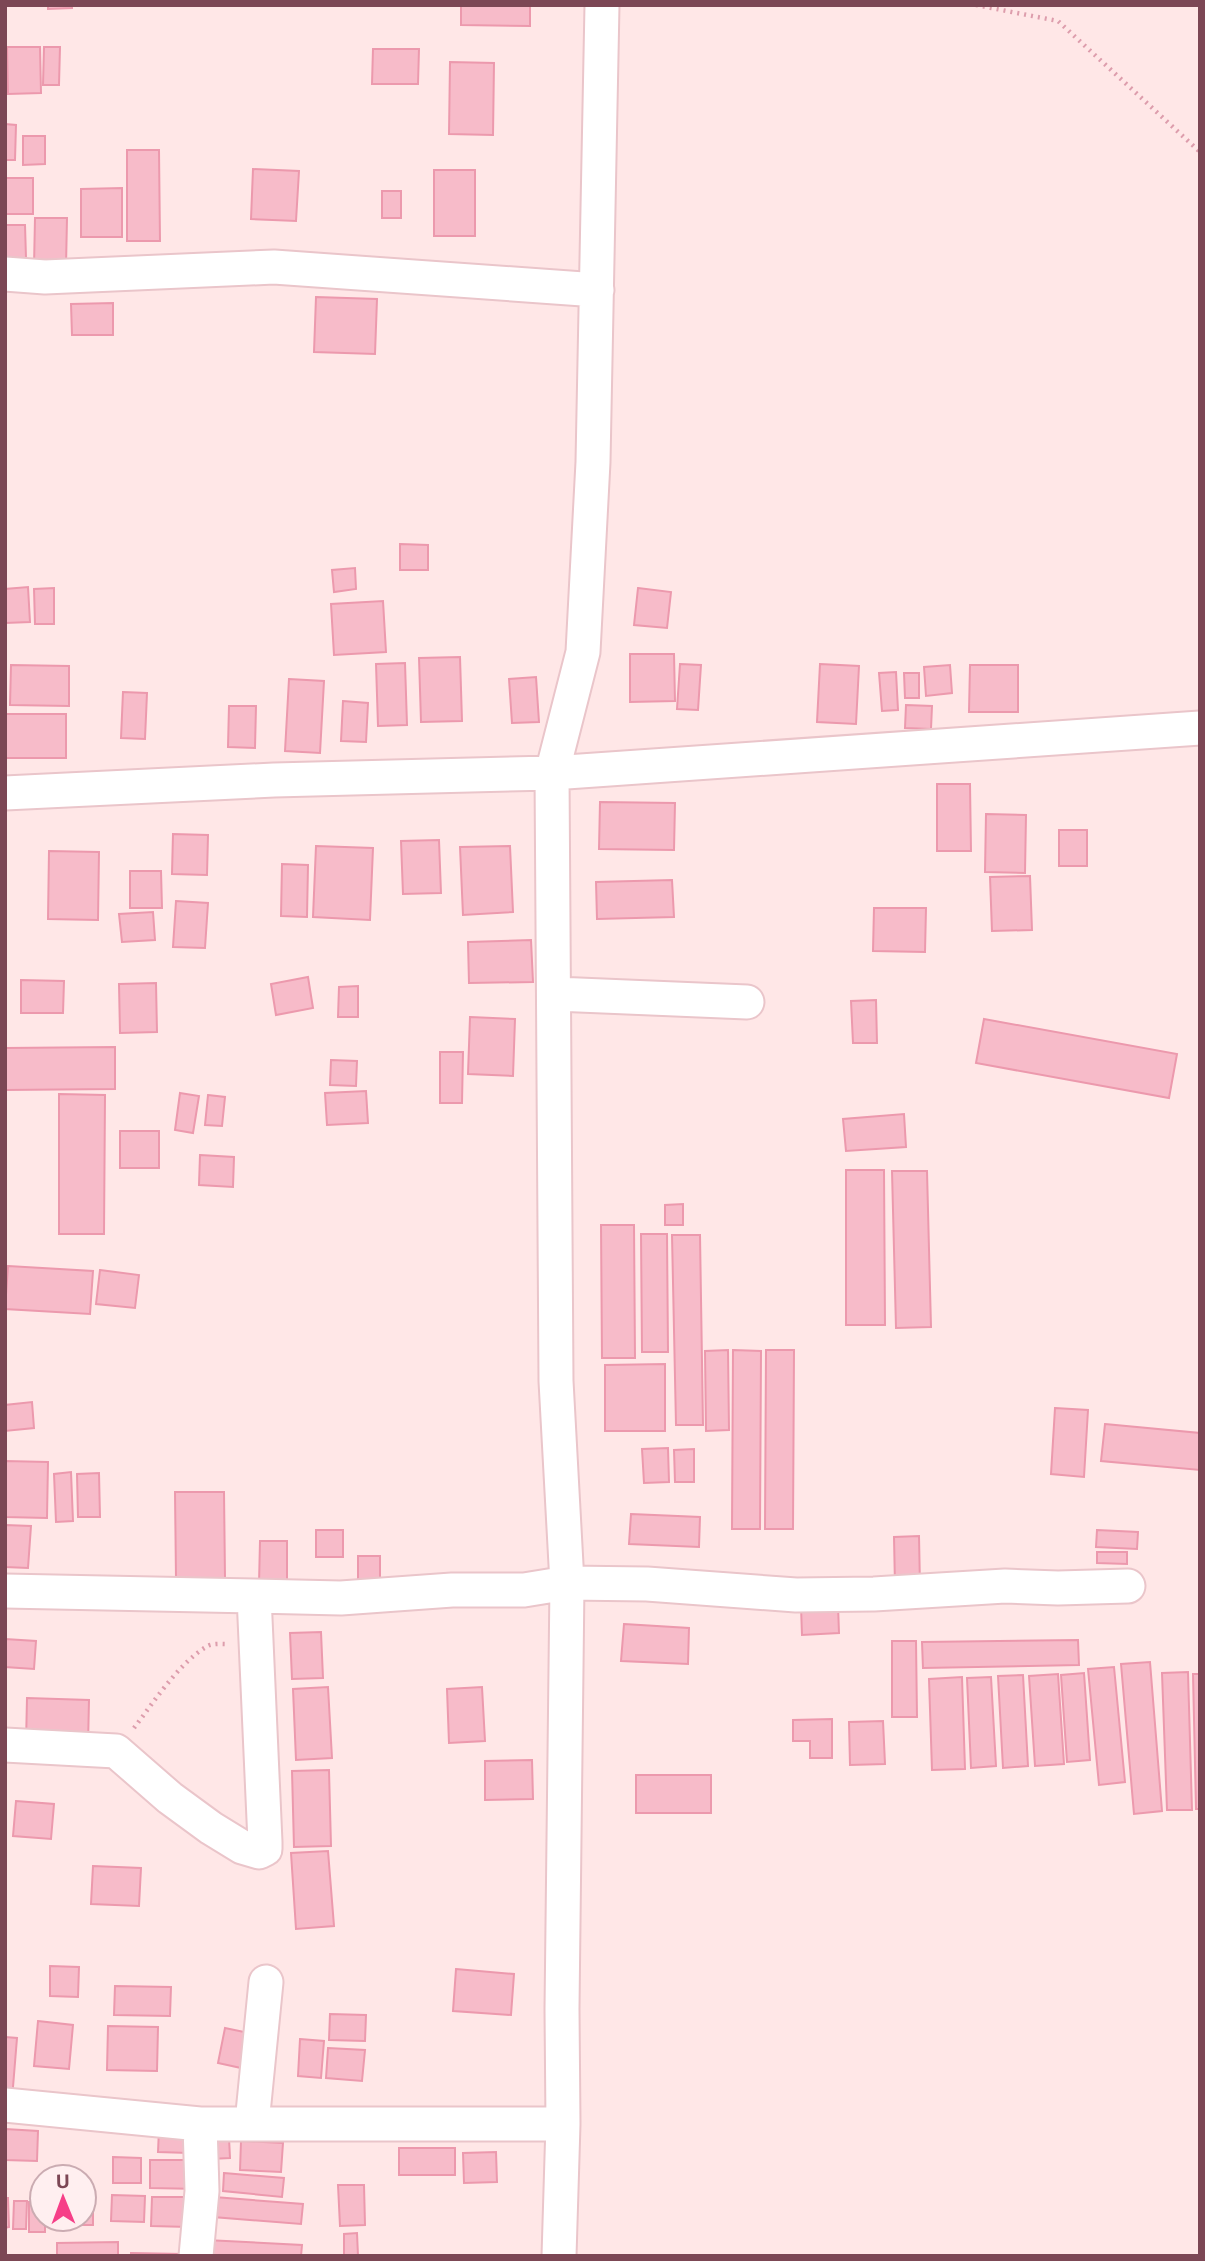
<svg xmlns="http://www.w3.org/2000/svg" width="1205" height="2261" viewBox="0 0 1205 2261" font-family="'Noto Sans',sans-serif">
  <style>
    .building { fill: #f7bbc9; stroke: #ec99ad; stroke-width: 2 }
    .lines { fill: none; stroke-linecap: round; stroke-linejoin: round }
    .minor-casing { stroke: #eac5ca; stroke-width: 37 }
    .path { stroke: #dd9dac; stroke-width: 4.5; stroke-dasharray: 2 5; stroke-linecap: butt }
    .minor { stroke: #fff; stroke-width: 33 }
  </style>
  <rect width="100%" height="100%" fill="#ffe7e7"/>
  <path class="building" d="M48 5H72V8L48 9Z
    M461 5H530V26L461 25Z
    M7 47H40L41 93 8 94Z
    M44 47H60L59 85H43Z
    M373 49H419L418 84H372Z
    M450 62 494 63 493 135 449 134Z
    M5 124 16 125 15 160H5Z
    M23 136H45V164L23 165Z
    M127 150H159L160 241H127Z
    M253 169 299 171 296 221 251 219Z
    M434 170H475V236H434Z
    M5 178H33V214H5Z
    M122 188V237H81V189Z
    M382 191H401V218H382Z
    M35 218H67L66 266H34Z
    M5 225H25L26 258H5Z
    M316 297 377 299 375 354 314 352Z
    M113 303V335H72L71 304Z
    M400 544 428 545V570H400Z
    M355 568 356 589 334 592 332 570Z
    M28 587 30 622 5 623V589Z
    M54 588V624H35L34 589Z
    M638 588 671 592 667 628 634 625Z
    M383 601 386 652 334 655 331 604Z
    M630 654H674L675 701 630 702Z
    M460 657 462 721 421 722 419 658Z
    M405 663 407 725 378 726 376 664Z
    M680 664 701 665 698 710 677 709Z
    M820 664 859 666 856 724 817 722Z
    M11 665 69 666V706L10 705Z
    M950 665 952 693 926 696 924 667Z
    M970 665H1018V712H969Z
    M896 672 898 710 882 711 879 673Z
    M904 673H919V698H905Z
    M536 677 539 722 512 723 509 679Z
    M289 679 324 681 320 753 285 751Z
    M123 692 147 693 145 739 121 738Z
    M343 701 368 703 366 742 341 741Z
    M906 705 932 706 931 729 905 728Z
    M229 706H256L255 748 228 747Z
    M5 714H66V758H5Z
    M937 784H970L971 851H937Z
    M600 802 675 803 674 850 599 849Z
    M986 814 1026 815 1025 873 985 872Z
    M1059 830H1087V866H1059Z
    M173 834 208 835 207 875 172 874Z
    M439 840 441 893 403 894 401 841Z
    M316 846 373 848 370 920 313 917Z
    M510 846 513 912 463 915 460 847Z
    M49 851 99 852 98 920 48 919Z
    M282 864 308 865 307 917 281 916Z
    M130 871H161L162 908H130Z
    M1030 876 1032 930 992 931 990 877Z
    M672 880 674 917 597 919 596 882Z
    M176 901 208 903 205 948 173 947Z
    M874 908H926L925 952 873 951Z
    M153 912 155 940 122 942 119 914Z
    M531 940 533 982 469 983 468 942Z
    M308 977 313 1008 276 1015 271 984Z
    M21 980 64 981 63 1013H21Z
    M156 983 157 1032 120 1033 119 984Z
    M358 986V1017H338L339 987Z
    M876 1000 877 1043H853L851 1001Z
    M470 1017 515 1019 513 1076 468 1074Z
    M984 1019 1177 1054 1169 1098 976 1063Z
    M115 1047V1089L5 1090V1048Z
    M440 1052H463L462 1103H440Z
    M331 1060 357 1061 356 1086 330 1085Z
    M366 1091 368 1123 327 1125 325 1093Z
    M180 1093 199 1096 193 1133 175 1130Z
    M59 1094 105 1095 104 1234H59Z
    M208 1095 225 1097 222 1126 205 1125Z
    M904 1114 906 1147 846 1151 843 1119Z
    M120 1131H159V1168H120Z
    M200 1155 234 1157 233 1187 199 1185Z
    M846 1170H884L885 1325H846Z
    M892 1171H927L931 1327 896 1328Z
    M683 1204V1225H665V1205Z
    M601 1225H634L635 1358H602Z
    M641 1234H667L668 1352H642Z
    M672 1235H700L703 1425H676Z
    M8 1266 93 1271 90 1314 5 1309Z
    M100 1270 139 1275 135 1308 96 1304Z
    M728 1350 729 1430 706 1431 705 1351Z
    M733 1350 761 1351 760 1529H732Z
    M766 1350H794L793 1529H765Z
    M665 1364V1431H605V1365Z
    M32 1402 34 1428 5 1431V1405Z
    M1055 1408 1088 1410 1084 1477 1051 1474Z
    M1105 1424 1200 1433V1470L1101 1461Z
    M668 1448 669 1482 644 1483 642 1449Z
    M694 1449V1482H675L674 1450Z
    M5 1461 48 1462 47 1518 5 1517Z
    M71 1472 73 1521 56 1522 54 1474Z
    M99 1473 100 1517H78L77 1474Z
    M175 1492H224L225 1578 176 1579Z
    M631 1514 700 1517 699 1547 629 1544Z
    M5 1525 31 1526 28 1568 5 1567Z
    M316 1530H343V1557H316Z
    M1097 1530 1138 1532 1137 1549 1096 1547Z
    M919 1536 920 1586H895L894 1537Z
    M260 1541H287V1584H259Z
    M1097 1552H1127V1564L1097 1563Z
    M358 1556H380V1583H358Z
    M838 1605 839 1633 802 1635 801 1607Z
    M624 1624 689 1628 688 1664 621 1661Z
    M321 1632 323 1678 292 1679 290 1633Z
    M5 1639 36 1641 34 1669 5 1667Z
    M1078 1640 1079 1665 923 1668 922 1642Z
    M892 1641H916L917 1717H892Z
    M1150 1662 1162 1811 1134 1814 1121 1664Z
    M1114 1667 1125 1782 1099 1785 1088 1669Z
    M1188 1672 1192 1810H1167L1162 1673Z
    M1084 1673 1090 1760 1067 1762 1061 1675Z
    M1058 1674 1064 1764 1035 1766 1029 1676Z
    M1193 1674H1200V1809H1196Z
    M1023 1675 1028 1766 1003 1768 998 1676Z
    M962 1677 965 1769 932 1770 929 1679Z
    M991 1677 996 1766 971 1768 967 1678Z
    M328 1687 332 1758 296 1760 293 1689Z
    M482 1687 485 1741 449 1743 447 1689Z
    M27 1698 89 1700 88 1745 26 1743Z
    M832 1719V1758H810V1741H793V1720Z
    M883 1721 885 1764 850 1765 849 1722Z
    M532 1760 533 1799 485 1800V1761Z
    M329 1770 331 1846 294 1847 292 1771Z
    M636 1775H711V1813H636Z
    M16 1801 54 1804 51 1839 13 1836Z
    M328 1851 334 1926 296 1929 291 1853Z
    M93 1866 141 1868 139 1906 91 1904Z
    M50 1966 79 1967 78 1997 50 1996Z
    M456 1969 514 1974 511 2015 453 2011Z
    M115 1986 171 1987 170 2016 114 2015Z
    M330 2014 366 2015 365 2041 329 2040Z
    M38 2021 73 2025 69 2069 34 2066Z
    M108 2026 158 2027 157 2071 107 2070Z
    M225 2028 249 2033 241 2068 218 2063Z
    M5 2037 17 2038 12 2099 5 2098Z
    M300 2039 324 2041 321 2078 298 2076Z
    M328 2048 365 2050 362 2081 326 2078Z
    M5 2129 38 2131 37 2161 5 2160Z
    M159 2129 190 2130 189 2153 158 2152Z
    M210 2138H229L230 2158 210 2159Z
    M241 2141 283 2143 281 2172 240 2170Z
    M399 2148H455V2175H399Z
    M496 2152 497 2182 464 2183 463 2153Z
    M113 2157 141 2158V2183H113Z
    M150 2160H201L200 2189 150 2188Z
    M224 2173 284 2178 282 2197 223 2191Z
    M338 2185H364L365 2225 340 2226Z
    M84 2190H93V2225H74L73 2219H84Z
    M112 2195 145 2196 144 2222 111 2221Z
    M152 2197H189V2227L151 2226Z
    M214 2197 303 2204 301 2224 213 2217Z
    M5 2198H8L9 2227 5 2228Z
    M14 2201H27L26 2229H13Z
    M29 2202H42V2219H45V2232H29Z
    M357 2233 358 2256H344V2234Z
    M206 2240 302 2245 301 2256H205Z
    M118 2242V2256H57V2243Z
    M131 2253 182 2254V2256H131Z"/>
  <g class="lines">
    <defs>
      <path id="minor" d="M5 274 45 277 274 267 597 290
        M5 793 274 780 552 773 1200 728
        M555 994 747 1002
        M5 1591 254 1596
        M5 1745 116 1751 170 1798 211 1828 242 1847 259 1852 265 1849V1842L254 1596 341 1598 452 1590H524L567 1583 647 1584 796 1595 874 1594 1005 1586 1058 1588 1128 1586
        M5 2105 200 2124H563
        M252 2123 266 1982
        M196 2256 202 2191 200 2124
        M559 2256 563 2124 562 2009 567 1583 556 1381 552 773 583 652 593 462 602 5"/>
    </defs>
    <use href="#minor" class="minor-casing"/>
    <path class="path" d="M976 5 1058 21 1200 152
      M134 1728C153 1703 179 1663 206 1647 211 1643 221 1644 228 1644"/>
    <use href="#minor" class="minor"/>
  </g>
  <rect width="1205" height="2261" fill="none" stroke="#7c4755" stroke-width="14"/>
  <g transform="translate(63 2198) rotate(359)"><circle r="33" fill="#ffeff0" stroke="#cbacb2" stroke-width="2"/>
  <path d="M0-5L12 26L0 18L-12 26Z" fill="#f63f88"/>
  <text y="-10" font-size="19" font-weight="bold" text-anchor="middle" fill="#7c4755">U</text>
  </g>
</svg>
